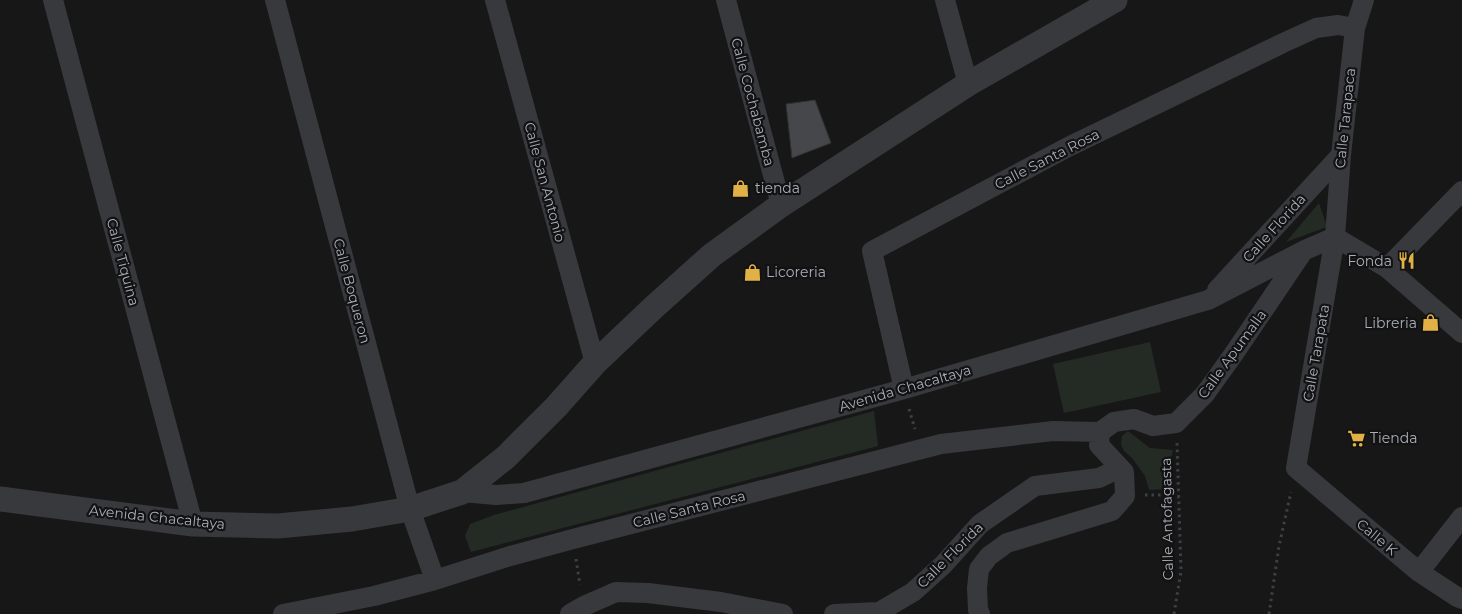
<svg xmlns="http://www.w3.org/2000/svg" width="1462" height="614" viewBox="0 0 1462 614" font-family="Montserrat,sans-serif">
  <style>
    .green { fill: #232b24 }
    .building { fill: #46474b; stroke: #313134 }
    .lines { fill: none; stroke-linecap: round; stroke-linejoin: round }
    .path { stroke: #3e4044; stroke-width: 3; stroke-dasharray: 2.5 4; stroke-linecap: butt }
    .minor { stroke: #38393d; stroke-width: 20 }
    .tertiary { stroke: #38393d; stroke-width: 25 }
    .labels { text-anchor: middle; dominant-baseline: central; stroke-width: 4.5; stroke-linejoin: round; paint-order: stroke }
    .street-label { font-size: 14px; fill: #aaaeb7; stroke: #121213 }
    .poi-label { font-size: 14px; fill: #aaaeb7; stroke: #121213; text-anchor: start }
  </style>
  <rect width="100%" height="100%" fill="#171718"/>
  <path class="green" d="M1319 203 1327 227 1286 242Z
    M1150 342 1161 392 1064 413 1053 364Z
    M874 411 878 446 471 552 465 536 470 524 494 515Z
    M1128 431 1150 448 1173 450 1165 489 1149 490 1145 476 1132 458 1124 451 1121 445 1122 436Z"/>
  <path class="building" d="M815 100 831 143 792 158 786 104Z"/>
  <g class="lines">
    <path class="path" d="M909 409 915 429
      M1145 495H1164L1179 497
      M576 559 580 585
      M1174 614 1181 571 1177 443
      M1269 614 1279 546 1291 492"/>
    <path class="minor" d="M53 0 193 524
      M275 0 410 509 435 580
      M495 0 595 363
      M726 0 781 205
      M945 0 968 84
      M1364 0 1355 28 1341 155 1335 237 1296 468 1419 572 1457 597 1462 599
      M1335 237 1387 268 1462 333
      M1387 268 1462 191
      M1217 290 1341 155
      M904 389 872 251 1068 147 1283 43 1316 28 1338 25 1355 28
      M462 492 496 495 524 493 904 389 1208 300 1305 250 1335 237
      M1419 572 1462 517
      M283 614 374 596 435 580 510 556 573 539 941 444 1053 431 1100 432
      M570 614 584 606 616 592 648 593 721 602 783 614
      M834 614 879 612 913 592 943 565 980 524 1035 486 1099 478 1120 468
      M980 614 978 610 977 588 979 569 989 556 1007 543 1112 511 1125 496 1124 472 1099 445 1100 432 1114 422 1134 419 1153 426 1176 423 1205 394 1233 355 1302 253"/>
    <path class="tertiary" d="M0 499 193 524 278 526 352 519 410 509 462 492 506 457 556 407 595 363 654 307 712 255 781 205 968 84 1115 0"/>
  </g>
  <defs>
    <symbol id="shop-bare" viewBox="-9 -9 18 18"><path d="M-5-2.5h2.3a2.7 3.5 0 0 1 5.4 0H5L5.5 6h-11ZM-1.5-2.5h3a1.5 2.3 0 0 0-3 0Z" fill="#e2b145" stroke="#121213" stroke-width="2.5" paint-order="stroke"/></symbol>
    <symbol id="restaurant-bare" viewBox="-9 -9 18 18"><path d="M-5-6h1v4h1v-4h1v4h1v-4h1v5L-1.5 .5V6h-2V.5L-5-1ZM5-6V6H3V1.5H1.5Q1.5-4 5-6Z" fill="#e2b145" stroke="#121213" stroke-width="2.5" paint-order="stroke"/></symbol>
    <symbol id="supermarket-bare" viewBox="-9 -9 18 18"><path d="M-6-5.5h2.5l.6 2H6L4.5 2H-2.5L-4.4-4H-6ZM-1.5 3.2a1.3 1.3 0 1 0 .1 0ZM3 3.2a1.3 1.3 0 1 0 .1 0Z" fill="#e2b145" stroke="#121213" stroke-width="2.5" paint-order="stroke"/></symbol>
  </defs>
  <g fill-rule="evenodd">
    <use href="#shop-bare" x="728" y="176" width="25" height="25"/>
    <use href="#restaurant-bare" x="1394" y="248" width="25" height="25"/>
    <use href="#shop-bare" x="740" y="260" width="25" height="25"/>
    <use href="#shop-bare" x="1418" y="310" width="25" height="25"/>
    <use href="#supermarket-bare" x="1344" y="426" width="25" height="25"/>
  </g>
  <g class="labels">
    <g class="street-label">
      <text transform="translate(753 102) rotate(75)">Calle Cochabamba</text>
      <text transform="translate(1345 118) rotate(-84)">Calle Tarapaca</text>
      <text transform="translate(1047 159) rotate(-27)">Calle Santa Rosa</text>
      <text transform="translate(545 182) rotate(75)">Calle San Antonio</text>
      <text transform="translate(1274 228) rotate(-48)">Calle Florida</text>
      <text transform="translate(123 262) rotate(75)">Calle Tiquina</text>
      <text transform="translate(352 291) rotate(75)">Calle Boqueron</text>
      <text transform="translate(1316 353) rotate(-80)">Calle Tarapata</text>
      <text transform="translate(1232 354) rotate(-54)">Calle Apumalla</text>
      <text transform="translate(905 388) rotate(-16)">Avenida Chacaltaya</text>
      <text transform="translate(689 509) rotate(-14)">Calle Santa Rosa</text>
      <text transform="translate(157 517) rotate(6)">Avenida Chacaltaya</text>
      <text transform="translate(1167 519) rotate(-91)">Calle Antofagasta</text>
      <text transform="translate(1377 537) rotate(40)">Calle K</text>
      <text transform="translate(950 555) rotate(-45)">Calle Florida</text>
    </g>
    <g class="poi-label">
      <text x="755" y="188">tienda</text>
      <text x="1392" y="261" text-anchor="end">Fonda</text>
      <text x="766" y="272">Licoreria</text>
      <text x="1417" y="323" text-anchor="end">Libreria</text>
      <text x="1370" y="438">Tienda</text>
    </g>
  </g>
</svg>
